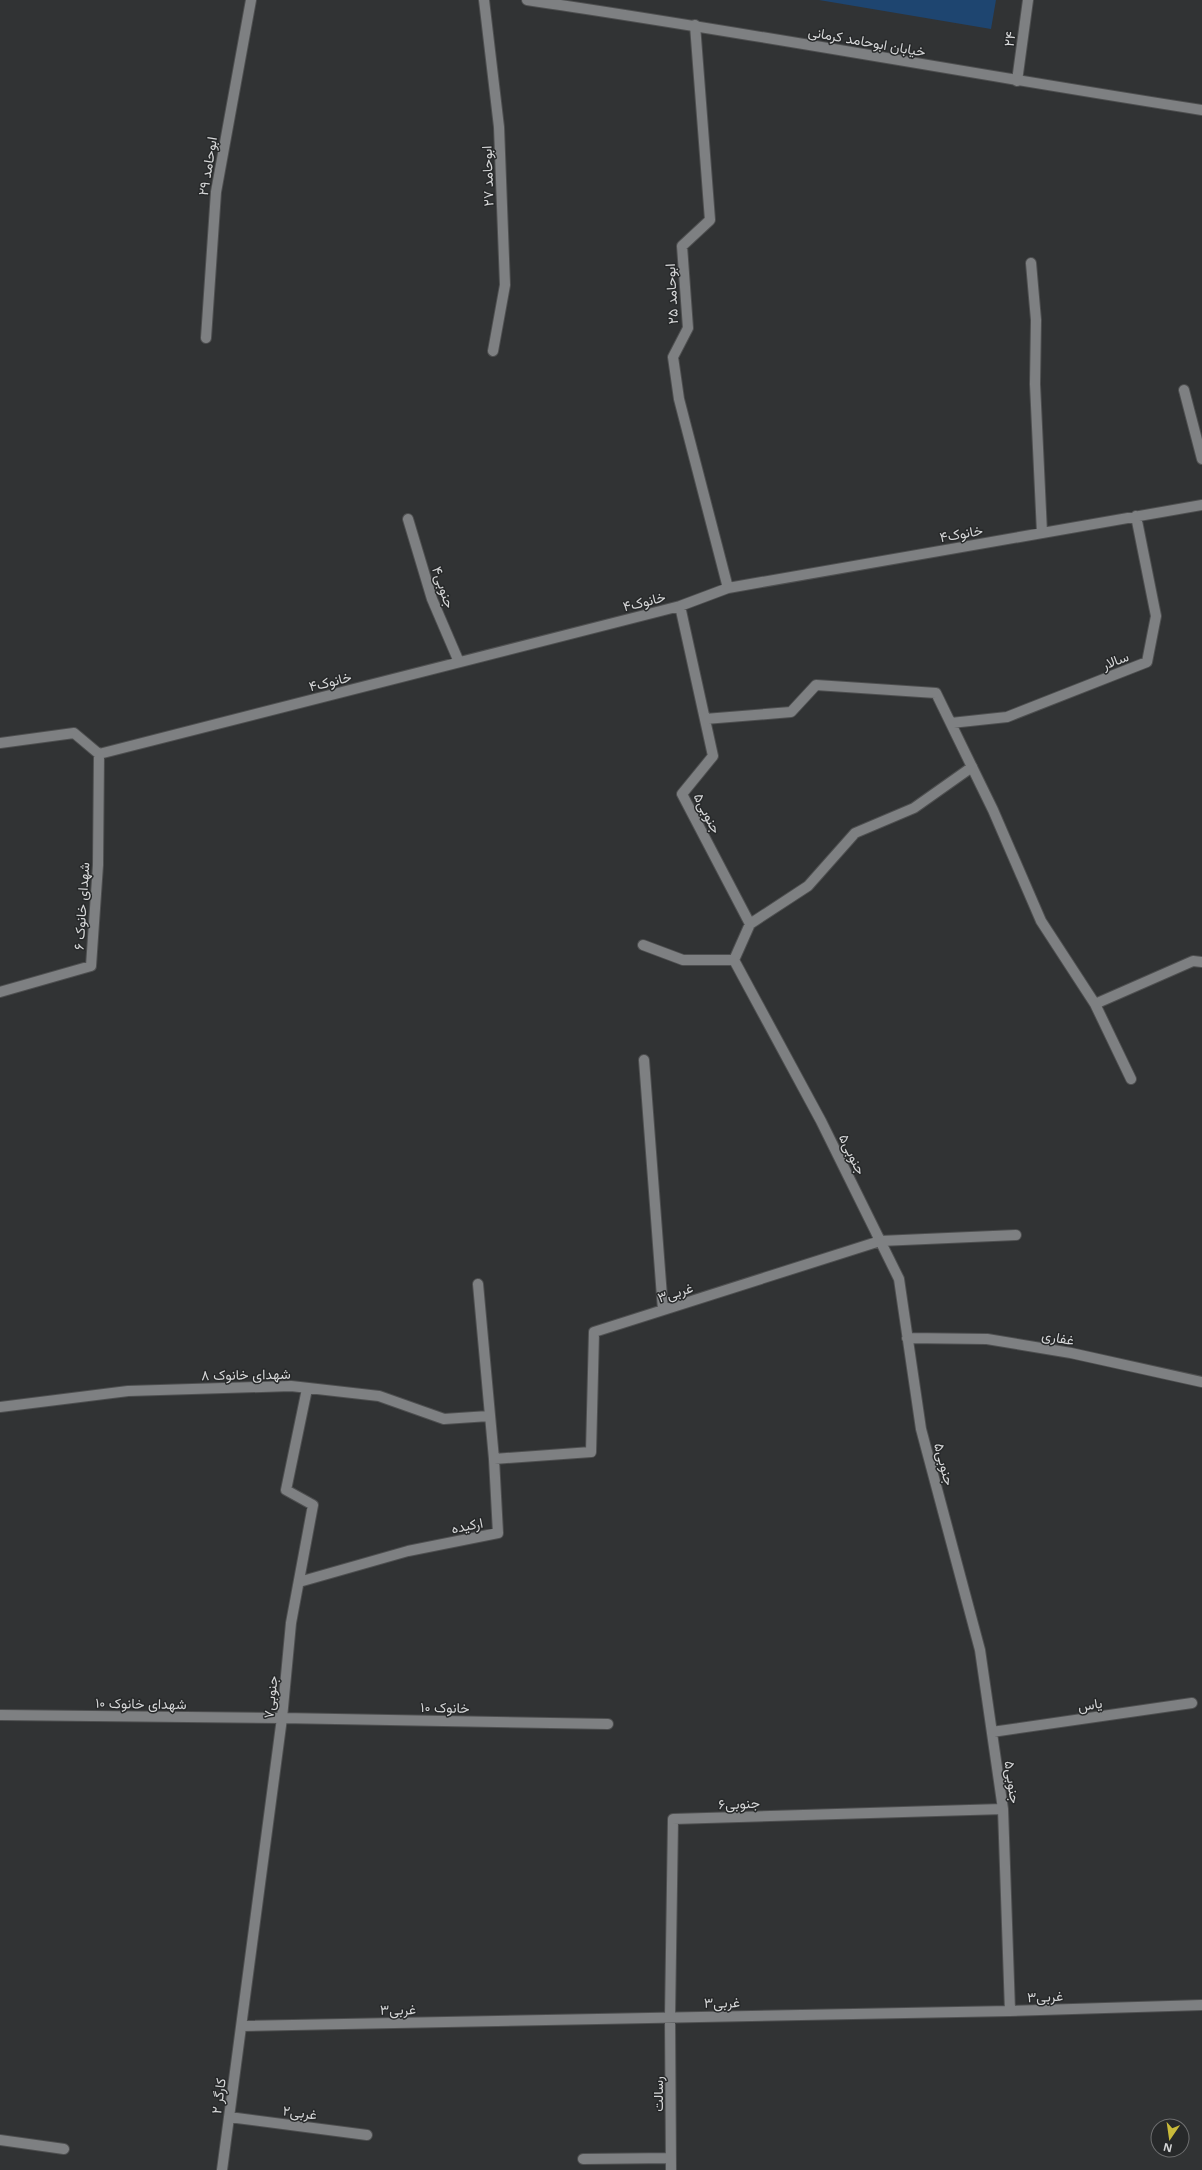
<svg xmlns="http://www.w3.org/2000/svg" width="1202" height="2170" viewBox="0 0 1202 2170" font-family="'Open Sans',Vazirmatn,sans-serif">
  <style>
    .green { fill: #1e4570 }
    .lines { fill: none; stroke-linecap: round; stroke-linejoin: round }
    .lane-casing { stroke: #4e4f50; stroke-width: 12 }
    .street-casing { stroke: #4e4f50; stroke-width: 12 }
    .secondary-casing { stroke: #4e4f50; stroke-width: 12 }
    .lane { stroke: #7e8082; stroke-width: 10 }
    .street { stroke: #7e8082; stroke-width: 10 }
    .secondary { stroke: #7e8082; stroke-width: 10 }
    .labels { text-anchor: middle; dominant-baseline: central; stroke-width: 3; stroke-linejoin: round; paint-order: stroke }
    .street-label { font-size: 14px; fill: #d5d6d7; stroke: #27292a }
  </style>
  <rect width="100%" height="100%" fill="#313334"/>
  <path class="green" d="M819 0H996L991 29Z"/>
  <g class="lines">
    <defs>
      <path id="lane" d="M972 767 993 810 1041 921 1095 1004 1131 1079
        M1095 1004 1193 961 1202 962"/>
      <path id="street" d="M484 0 499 127 505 285 493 351
        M695 25 710 220 682 246 688 328 673 357 679 399 728 588
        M1017 81 1028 0
        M1031 263 1036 320 1035 384 1042 533
        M206 338 216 192 251 0
        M1184 390 1202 459
        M408 519 432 599 459 662
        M680 606 713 756 682 794 750 924 734 960
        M705 719 791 712 816 685 936 693 972 767 914 808 855 833 808 886 750 924
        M951 723 1007 717 1147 662 1156 616 1136 516
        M0 743 74 733 99 754
        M99 754 680 606 728 588 1202 505
        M643 945 683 960H734L821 1121 899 1279 921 1429 980 1650 1003 1809 1010 2011
        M0 992 91 966 98 865 99 754
        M644 1060 663 1310
        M478 1284 494 1459
        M907 1338 987 1339 1071 1353 1202 1382
        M0 1407 128 1391 291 1386 379 1396 444 1419 489 1416
        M299 1582 408 1551 498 1533 494 1459 591 1452 594 1332 880 1241 1016 1235
        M0 1715 282 1718 608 1724
        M992 1732 1192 1703
        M242 2026 1010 2011 1202 2005
        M229 2117 367 2135
        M0 2140 64 2149
        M583 2159 671 2158
        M222 2170 282 1718 291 1623 313 1505 286 1490 307 1389
        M671 2170 670 2017 673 1819 1003 1809"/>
      <path id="secondary" d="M527 0C752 33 977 75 1202 110"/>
    </defs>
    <use href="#lane" class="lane-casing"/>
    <use href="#street" class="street-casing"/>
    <use href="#secondary" class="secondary-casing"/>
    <use href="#lane" class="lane"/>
    <use href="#street" class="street"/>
    <use href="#secondary" class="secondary"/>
  </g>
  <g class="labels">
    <g class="street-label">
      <text transform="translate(1009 39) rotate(-82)">۲۴</text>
      <text transform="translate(867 41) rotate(10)">خیابان ابوحامد کرمانی</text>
      <text transform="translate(207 166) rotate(-81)">ابوحامد ۲۹</text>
      <text transform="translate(487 176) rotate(-92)">ابوحامد ۲۷</text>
      <text transform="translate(671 294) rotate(-93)">ابوحامد ۲۵</text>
      <text transform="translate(961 533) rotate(-10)">خانوک۴</text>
      <text transform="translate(444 587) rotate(71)">جنوبی۴</text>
      <text transform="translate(644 601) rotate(-14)">خانوک۴</text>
      <text transform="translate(1115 660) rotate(-21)">سالار</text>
      <text transform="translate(330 681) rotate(-14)">خانوک۴</text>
      <text transform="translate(708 813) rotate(63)">جنوبی۵</text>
      <text transform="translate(81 906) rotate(-86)">شهدای خانوک ۶</text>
      <text transform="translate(853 1154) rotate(64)">جنوبی۵</text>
      <text transform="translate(675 1292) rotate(-18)">غربی۳</text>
      <text transform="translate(1058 1337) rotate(10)">غفاری</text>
      <text transform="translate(246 1374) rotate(-1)">شهدای خانوک ۸</text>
      <text transform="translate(945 1464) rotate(75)">جنوبی۵</text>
      <text transform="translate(467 1525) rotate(-11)">ارکیده</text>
      <text transform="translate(270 1697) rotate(-84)">جنوبی۷</text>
      <text transform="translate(141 1703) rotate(1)">شهدای خانوک ۱۰</text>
      <text transform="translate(1090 1704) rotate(-8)">یاس</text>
      <text transform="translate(445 1707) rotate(1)">خانوک ۱۰</text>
      <text transform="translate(1013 1782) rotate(82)">جنوبی۵</text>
      <text transform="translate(739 1803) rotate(-2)">جنوبی۶</text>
      <text transform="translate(1045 1996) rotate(-2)">غربی۳</text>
      <text transform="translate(722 2002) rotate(-1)">غربی۳</text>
      <text transform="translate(398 2009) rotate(-1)">غربی۳</text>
      <text transform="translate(657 2094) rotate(-90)">رسالت</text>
      <text transform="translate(218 2096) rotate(-82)">کارگر ۲</text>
      <text transform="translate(300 2112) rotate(7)">غربی۲</text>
    </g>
  </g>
  <g transform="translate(1170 2138) rotate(193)"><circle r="19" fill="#27292a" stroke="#6d6e6f"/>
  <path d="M0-3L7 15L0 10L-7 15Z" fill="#c9ba3a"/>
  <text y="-6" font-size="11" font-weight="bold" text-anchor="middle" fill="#d5d6d7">N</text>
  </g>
</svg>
